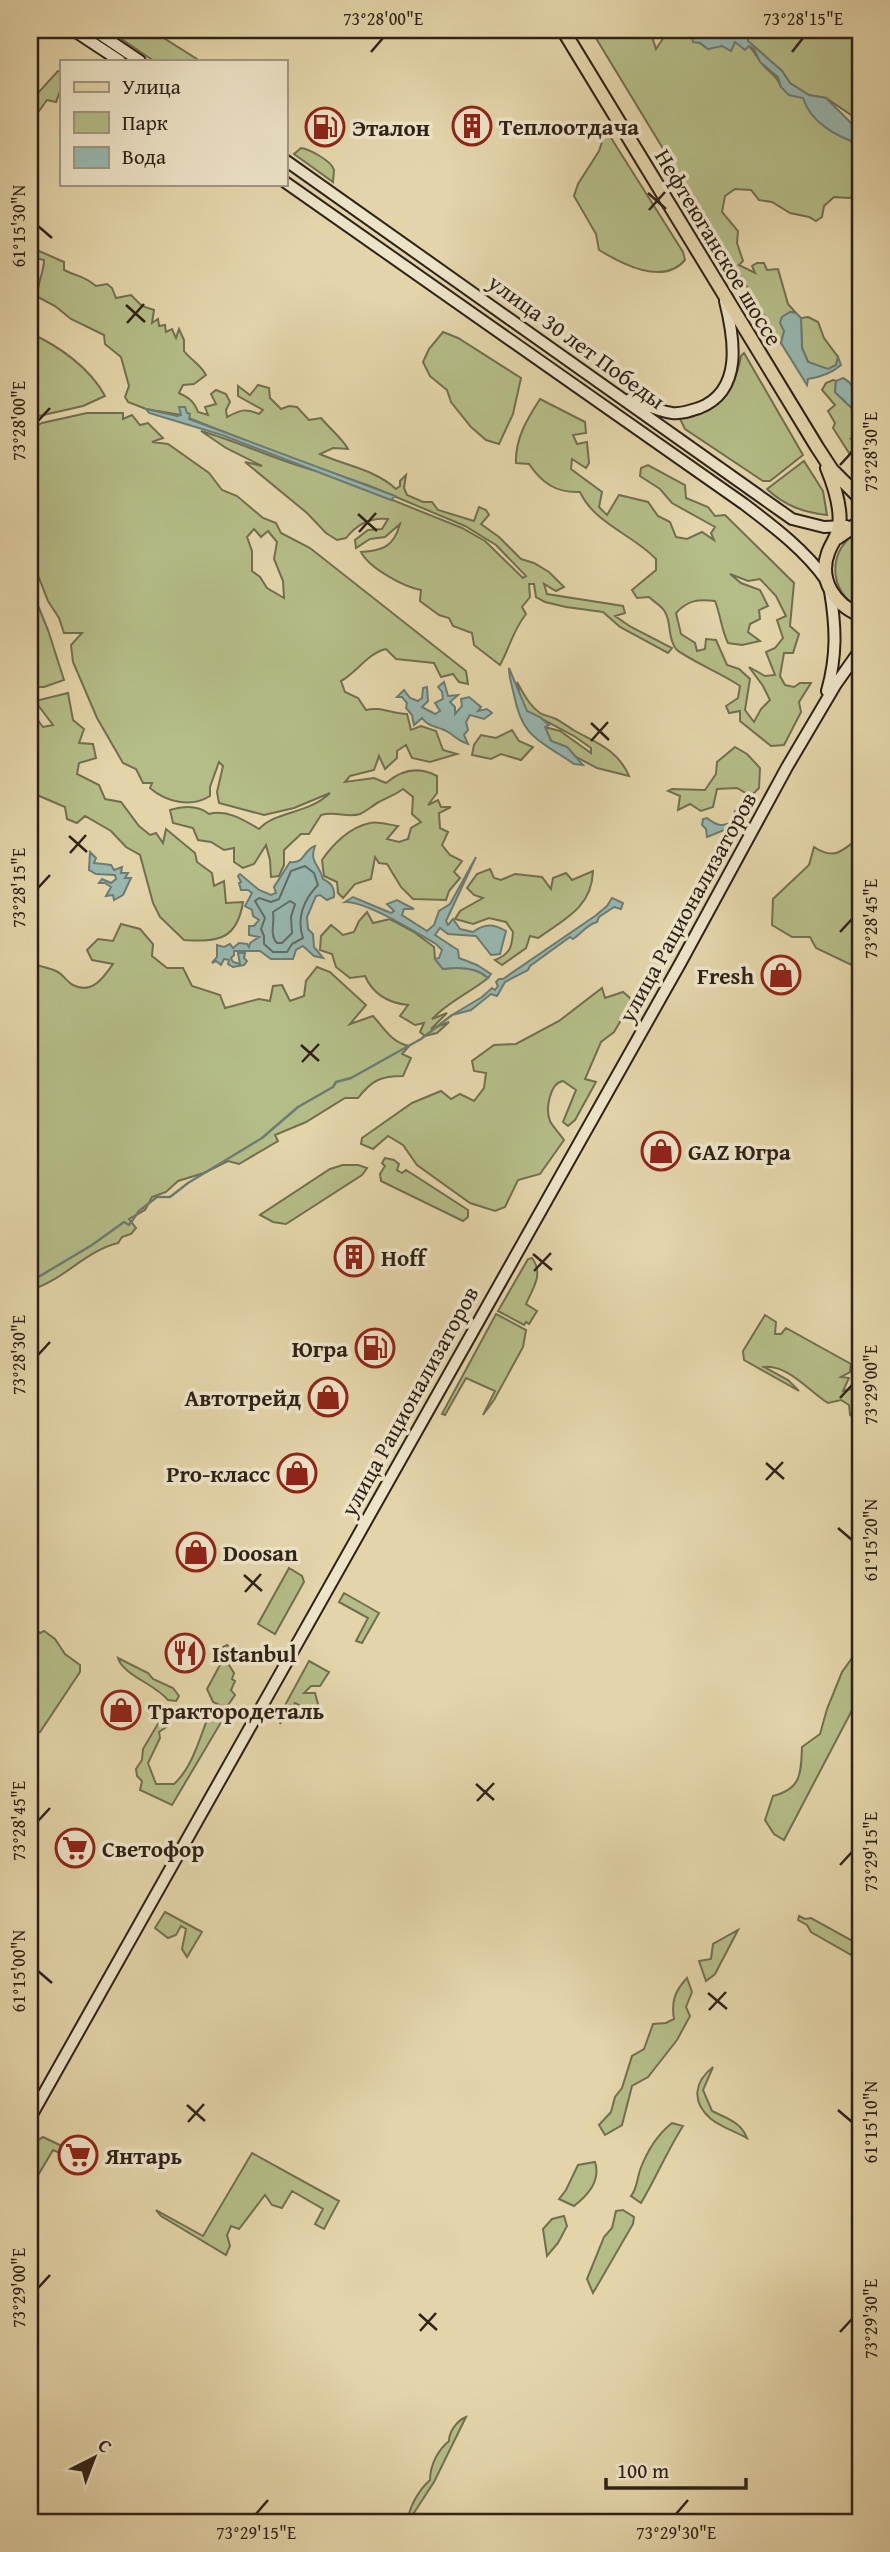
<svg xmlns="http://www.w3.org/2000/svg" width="890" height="2552" viewBox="0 0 890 2552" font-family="'Gentium Book Plus',serif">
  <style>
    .green { fill: #b4bc87; stroke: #716f4f; stroke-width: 2; fill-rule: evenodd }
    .water { fill: #97b7b0; stroke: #6d7b73; stroke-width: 2 }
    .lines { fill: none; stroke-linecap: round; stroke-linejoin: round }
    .shore { stroke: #626c64; stroke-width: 2 }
    .stream { stroke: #6d7b73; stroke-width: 2.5 }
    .secondary-casing { stroke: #2e2217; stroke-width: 14 }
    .primary-casing { stroke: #2e2217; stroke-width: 16 }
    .secondary { stroke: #ede3c7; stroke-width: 10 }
    .primary { stroke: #e3d4a9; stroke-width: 12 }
    .ticks { fill: none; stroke: #2e2217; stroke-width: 2.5 }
    .labels { text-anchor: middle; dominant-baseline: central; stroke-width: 7; stroke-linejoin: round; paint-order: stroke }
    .poi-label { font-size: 23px; font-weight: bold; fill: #2e2217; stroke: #ede3c7; text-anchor: start }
    .street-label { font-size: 23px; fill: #2e2217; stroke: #ede3c7 }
    .neatline { fill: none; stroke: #2e2217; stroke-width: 2.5 }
    .ticks-label { font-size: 18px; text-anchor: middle; fill: #2e2217 }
  </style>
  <rect width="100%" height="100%" fill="#e3d4a9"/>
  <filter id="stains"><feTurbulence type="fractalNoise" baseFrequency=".00286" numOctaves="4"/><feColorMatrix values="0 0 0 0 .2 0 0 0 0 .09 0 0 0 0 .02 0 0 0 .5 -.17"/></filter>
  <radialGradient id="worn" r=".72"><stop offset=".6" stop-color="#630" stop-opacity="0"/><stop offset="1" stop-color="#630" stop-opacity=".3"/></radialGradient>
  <path class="green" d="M122 30H151L200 61H154L117 36Z
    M591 30H650L656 49 668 31 666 30H682L708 49C715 47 729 41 735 41 750 41 753 52 760 61 767 72 777 74 781 87L804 97 838 135 860 144V194L849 198 834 197 824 206 822 217 816 221 809 217 790 213 772 202 759 200 751 190 735 189 725 196 722 212 738 231 737 243 743 261 739 265 755 273 752 266 757 263H764L767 270 778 269 788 304 796 313 790 312 781 343Z
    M755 30H860V121L826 98 809 95 790 83 782 71 748 41 746 32 754 38H767Z
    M58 71H61V88L56 102 47 100 34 118H30V96L38 93Z
    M606 130 683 252 685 260C663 286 622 264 599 250L596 234 574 196 578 184 599 151Z
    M301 148C309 149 332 161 334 170 334 171 333 181 333 182L294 154Z
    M30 247 64 262V270C78 277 83 275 96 286L107 284 112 288 116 298 131 295 142 306 154 310 152 323 158 319 159 326 165 325 166 332 172 329 176 338 179 329 184 340V351C191 360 201 365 206 375L194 384 183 385 179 393C189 398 194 401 198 412L208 415 205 407 216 404 211 394 216 390 226 394 230 402 226 410 227 417C240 410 245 408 259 414L263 410 238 396V386L250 395 258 385 269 388 270 398 281 409 289 406 297 407 309 420 321 418C330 429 342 438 348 449L333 448 320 454C346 466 374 469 396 489L400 486V481L406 475 404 488 407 495 423 502H432L438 510 474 521 479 507 486 510 489 515 481 524 499 537 521 559 534 563 549 572 564 587 556 591 544 584 547 594 623 606 625 613 615 616 631 627 672 648 668 653 620 627 603 612 566 607 545 602 536 597 534 584H529L530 597 522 607 526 614C512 632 510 647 500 665L474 645 472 633 453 626 449 618 439 615 420 601 421 590C404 587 369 568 361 552 383 551 394 546 400 524L385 537 370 539 356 548 355 540 368 530 382 529 388 519C371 517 357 524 346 538L337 540 326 533 307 513 245 462 262 466 226 448 201 431C244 443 285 465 328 474L462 528 485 541 523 578 526 576 496 545 465 526 370 486 301 462 181 415 146 409 128 402 125 397 129 386 121 357 105 344 104 335 71 319 55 306 38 297C36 284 44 274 44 260L30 257Z
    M808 317 818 322 824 338 838 357 836 365 828 370 808 362 802 348 801 318Z
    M443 332 458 338 521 378 513 414 499 444 486 440 471 427 451 402 447 390 430 376 423 362 429 349Z
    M30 333C59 346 90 368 105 396L83 406 30 418Z
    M744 353 803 455 770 481H763L685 429 680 419C717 411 734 394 741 356Z
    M833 380 836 381 835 392 860 416V438L851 439 860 448 849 453 833 428 835 423 828 411 835 405 822 390 826 383Z
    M540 399 585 422 586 433 573 435 577 444 587 442 589 463 586 468 572 459 571 469 602 492 599 507 607 515 619 495 648 502 658 516 670 522 676 537 687 539 702 532 714 540 711 533 715 527 672 503 660 489 640 476 641 468 648 465 685 485 686 498 708 507 715 516 725 515 794 583 790 626 799 634 793 653H784L780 676 785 685 794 687 800 683H811L799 702 801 712 784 745 771 746 740 721V711L729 713 726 706 738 698 740 686C727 676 683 657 676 649 667 637 672 624 665 612 662 606 654 602 649 597L637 598 632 590 656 570V559C632 534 595 524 580 492 556 493 542 483 529 464L516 463C515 439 527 419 540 399ZM730 574 748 581 760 579 776 596 786 616 777 620 783 638 775 648 766 652 775 675 765 676 749 667 763 686 770 700 761 709 754 722 745 710 750 679 739 669 727 665 716 640 706 639 705 649 697 651 695 643 681 634 676 613C688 600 698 599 715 601 721 616 721 629 728 643L742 645 760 641 748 632 750 624 760 619 759 610 768 606 760 590 741 583Z
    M87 413H123V419L132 415 140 425 148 423 163 438 152 442 168 444 209 473 222 490 237 496 263 518 276 523 281 533 310 548 466 671 468 684 459 682 453 674 441 677 434 663 396 659 386 649C368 653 356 673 341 681L345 692 358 698 366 710C380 706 392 714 407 714L411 730 421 726 436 731 443 750 457 754 430 762 412 758 406 745 397 751V758L385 769 379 756 374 770 350 776 345 782 374 778 386 783C401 770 418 766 437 776V793L428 805 438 800 441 807H451L439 813 440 828 448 832 442 845 450 855 462 861 454 872 460 878 449 891 446 900 413 899 401 887 387 864 379 863 375 857 371 879 355 884 343 898 338 893 337 882 324 876 322 860C333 844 350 827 370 823 378 821 389 825 398 826L387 839 399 842 408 839 411 828 421 822 412 814 413 797 403 789C395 795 388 797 379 802 373 805 367 811 360 814 347 818 336 811 321 815L309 834H301L284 850V865L279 876 271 877 270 860 266 845 254 864 243 868 234 862V848L224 850 211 842 198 840 193 828 173 823 170 810C183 806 198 805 209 814 227 809 244 820 259 829 277 810 307 815 330 793L294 808 264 815 219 803 217 792 223 766 219 762 210 787V796C191 808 166 802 150 788L152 783H143L136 769 123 763 97 718 73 662 71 645 82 633H64L59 618 48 601 30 555V430L42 423ZM254 529 261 537 268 531 277 542 274 559 283 581 284 598 267 588 260 577 252 571V551L247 537Z
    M804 461 823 491 827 515C803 512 785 506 767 489Z
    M860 531V608C827 592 827 547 860 531Z
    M30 586 48 630 64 680 44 687H30Z
    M517 682C523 693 529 705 540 713 545 716 550 716 556 719 562 722 568 727 575 731 597 743 618 750 629 776L597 768 576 757 567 747 551 741 545 727 560 731 591 753V748L574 736 527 711 521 702Z
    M68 693 73 720 84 729 79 743 93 744 96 758 79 763 77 774 99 785 105 799 121 802 139 826 150 835 156 833 163 843 166 829 195 853 197 862 212 873 214 886 224 881 226 903 243 902C237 940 218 942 184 940L160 917 153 903 140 855 126 847 111 831 85 816 77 823 67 819 65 807 30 792V710L43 727 53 725 35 701Z
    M512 730 519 741 533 747 521 760 501 754 491 759 472 755 474 745 481 735 496 738Z
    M735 747 747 754 760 768 759 788 751 796 737 788 717 789 713 807 701 811 690 804 678 810 680 796 668 791 672 789 705 790 716 774 717 762Z
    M860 837V969L816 948 810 937H792L772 925 773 899 809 865 814 847C835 861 843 850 860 837Z
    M490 869 494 878 501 880 515 874 542 877 551 889 553 878 566 873 572 880 593 871C592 907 565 919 538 938L530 936 526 948 502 965 495 960C510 954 512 947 513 932L506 922 489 918 473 924 455 919 460 911 483 898 474 895 467 888 477 874Z
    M367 912 373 923 390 919 414 932 434 947 435 959 443 969C458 967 477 967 488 978 468 994 449 1001 432 1019L447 1013 431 1029 449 1022 437 1033 425 1036 420 1032 424 1023 415 1025 400 1016 408 1005C388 1003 373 994 365 976L350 978 336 967 332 954 320 950 321 936 331 925 343 935 354 932 359 921Z
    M121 924 140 929 153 944 152 956 167 968H183L192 986 220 995 225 1008 259 999 270 1001 273 986 282 985 290 1001 304 996 306 981 317 967 330 972 366 1005 350 1024 373 1016C385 1029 391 1042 409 1046L402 1054 411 1058 403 1076C381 1076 372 1080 358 1098H345L306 1122 275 1135 278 1141 239 1164 228 1161 204 1173 178 1181 166 1192 152 1197 145 1210 129 1219 136 1228 131 1234 122 1237 118 1243C85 1251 63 1281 30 1290V961C38 967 47 967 56 971 63 974 67 982 73 985 92 995 104 977 113 964L92 960 87 950 98 939 113 941Z
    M602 988 605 998 623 992 630 998V1005L614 1032 601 1042 585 1079 596 1082 575 1120 568 1126 563 1122 576 1090 563 1081C550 1083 545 1109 550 1121 553 1127 560 1134 564 1140L540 1174 518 1180 505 1207 495 1211 470 1203 417 1165 403 1145 388 1136 373 1149 361 1144 362 1138 412 1103 441 1091 451 1099 460 1094 474 1101 484 1088 486 1073 474 1071 472 1061 494 1045 516 1044 559 1021Z
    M385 1158 394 1160 399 1164 397 1170 402 1173 406 1170 468 1210V1217L463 1221 381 1181 380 1174 385 1166 382 1163Z
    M343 1165H358L367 1168 362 1175 286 1224 273 1222 260 1215 330 1169Z
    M532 1258C544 1274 533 1288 526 1304L537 1311 529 1324 526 1322 524 1325 498 1311 528 1259Z
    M496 1314 526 1330 523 1347 494 1400 483 1415 495 1391 466 1378 445 1415 442 1414Z
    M765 1315 776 1322 775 1334H781L786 1328 851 1364 850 1372 841 1377 849 1378 843 1391 851 1389 860 1394V1418L856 1419 850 1415 849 1405 841 1400 828 1403C809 1391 787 1364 764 1367L788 1380 799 1391 744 1360 743 1351Z
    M289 1568 302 1576 304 1582 275 1634 258 1624Z
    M344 1593 379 1613 362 1643 356 1641 368 1618 339 1602Z
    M30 1625 40 1633 44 1631 55 1639 65 1654 80 1665V1672L40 1732 35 1733 30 1742Z
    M227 1645 232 1649 227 1662 234 1673 232 1679 235 1681 231 1690 235 1695 226 1708 213 1702 207 1689 227 1652 221 1648Z
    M860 1647V1695L784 1840 774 1834 765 1820 773 1796C802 1789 801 1772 802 1747L820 1734 827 1709 842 1672Z
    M118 1658 148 1673 153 1679 173 1688 179 1696 176 1701 168 1700C155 1684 123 1675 118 1658Z
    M309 1661 329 1672 320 1686H311L304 1693H315L318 1704 315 1713 295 1703 280 1724 284 1707Z
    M166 1710 171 1711 168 1726 159 1732 160 1738 148 1763 156 1784H174C193 1767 201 1734 210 1712L223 1719 172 1805 140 1790 142 1781 137 1776 136 1769 142 1760 143 1749Z
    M165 1912 202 1932 187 1957 182 1949 186 1929 181 1926 176 1935 168 1938 155 1928Z
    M799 1916 805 1919 811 1918 860 1945V1960L811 1932 807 1925 798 1920Z
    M738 1930 715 1974 706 1981 699 1961 711 1959 713 1944Z
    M687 1978 692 1992 686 2007 690 2016 677 2040 648 2077 632 2086 622 2125 605 2135 599 2125 611 2112 615 2097 622 2088 632 2056 644 2049 653 2024 666 2023 674 2019C671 2001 675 1991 687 1978Z
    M713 2067 703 2090 712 2111C726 2118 741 2122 747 2138 736 2132 721 2127 711 2119 691 2102 694 2082 713 2067Z
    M672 2123 683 2126C667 2151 656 2178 641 2203L631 2196C637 2189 637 2179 640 2170 647 2151 657 2135 672 2123Z
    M43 2137 66 2148 62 2154 53 2150 34 2182 30 2179C30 2164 27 2145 43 2137Z
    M252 2153 339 2201 324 2229 315 2224 323 2209 292 2191 282 2208 272 2205 265 2195 239 2229 231 2226 227 2235 230 2246 226 2255 161 2216 156 2210 203 2236Z
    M595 2162C601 2181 588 2195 574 2206L559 2199 566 2190 578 2165Z
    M623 2210 634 2217 633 2224 593 2293 587 2279 604 2237 612 2228 616 2211Z
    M564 2216 567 2226 558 2243 547 2256 543 2229 552 2219Z
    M466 2417 434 2482 408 2522C408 2508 419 2490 430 2480 430 2465 438 2450 449 2441 449 2431 458 2420 466 2417Z"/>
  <path class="water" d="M682 30H755L768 38H754L747 33 748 41 782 71 790 83 809 95 826 98 851 123 860 125V144C837 137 810 122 803 98L789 95 781 87 778 77 760 62 754 49 749 46 745 50 735 42 731 51 722 46 708 49 700 43 693 42 691 34Z
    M790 312 796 313 801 318 802 348 808 362 828 369 836 365 838 357 841 365C832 373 821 377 808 379L807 385 781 343 784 331 780 323 782 317Z
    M843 378C857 385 860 401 860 416L835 392 836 381Z
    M179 407H185L187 413 190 414 189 419 395 496 391 500 222 435 149 413 146 409 177 416 181 415Z
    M509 668 527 711 540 717 549 725 545 727 551 741 567 747 583 765 574 764C540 740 523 740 514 695 512 685 509 678 509 668Z
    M444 682 448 696 458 695 450 702 455 707V714L462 706 461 699 469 697 481 707 478 711 487 709 492 713 484 719 470 715 466 722 468 730 464 735 468 744C458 741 456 737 448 732 439 726 429 728 422 718L414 725 412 715 406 708 407 703 402 697H397L404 690 410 698 418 701 422 698 423 688 427 687 428 701 422 707 435 714 440 711 435 703 443 699 442 692 438 687Z
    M749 799H754L737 827 728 832 724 830 707 837 706 829 702 825 703 819 707 818C716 825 722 828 733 821L735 811Z
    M315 846C309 863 319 863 323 879 331 883 335 887 334 897L327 900 320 895 316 896 307 917 308 929 313 934 314 947 323 958 314 956 303 946 296 950 293 959H271L260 951H234V955L231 958 233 962 240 964 238 953H245L244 958 247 961 244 965 233 967 228 964 229 960 224 959 221 965 216 961 212 963 217 957V945L224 947 230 944 233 948 239 943 247 944 249 947 250 943 259 937 249 935V926H254L259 920 253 916 252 910 245 906 252 893 248 890H241L239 883 241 882 238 876 240 874 259 890 271 895 276 893 274 887 290 862C305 864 303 850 315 846Z
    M90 852 96 858 94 863 111 865 114 870 122 867 121 873H128L125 878H131L123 895 114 900 113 895 106 896 111 887 105 883H99L102 879 111 883 116 879 115 875 96 874 89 870Z
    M476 857 446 921 448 925 453 919 460 929 473 932C485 923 494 924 506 931L500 954 491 955 476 936 448 934 440 928 435 935 458 950 459 958 477 965 491 974 488 978C477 967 458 967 443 969L435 959 439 958 442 950 436 944C415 932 366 901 345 902L353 897 391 913 394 911 387 904 397 900 414 909H404L402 915 427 931 434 925 439 911 450 904Z
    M612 898 623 903 621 909 614 907 599 917 597 922C586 925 582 933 573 939L570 937 530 966 528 970 505 982 497 996 491 994 471 1010 452 1015 482 997 492 988 495 990 498 986 496 982 499 979H503L595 916 607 906Z"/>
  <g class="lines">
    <path class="shore" d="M305 866 314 873 318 885C304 899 296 918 303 938L292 944 287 952H273L264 944V936L261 929 265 918 255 901 259 898 271 902 279 899 291 871Z
      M290 901 295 904 291 917 292 933 282 943H277C269 935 275 922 273 912Z"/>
    <path class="stream" d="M30 1282 92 1245 124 1222 129 1225 139 1211 157 1197H170L188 1183 262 1138 298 1107 333 1087 336 1082 351 1078 421 1039 452 1015"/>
    <defs>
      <path id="secondary" d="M73 30 120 61
        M94 30 140 61
        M285 160 792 519 824 527 846 526
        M285 182 744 504C773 526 805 550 826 580
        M630 399C644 404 657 411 672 413 682 414 690 411 699 408 744 391 734 337 725 301
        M827 691C837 656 836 627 830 591
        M30 2118 681 962 787 767 836 684 860 650"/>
      <path id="primary" d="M563 30 817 447 832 470 860 498
        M827 468C834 485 842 508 839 527 838 536 831 544 828 553 818 580 835 605 860 615
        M837 538 860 522"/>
    </defs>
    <use href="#secondary" class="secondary-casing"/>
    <use href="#primary" class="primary-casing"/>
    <use href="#secondary" class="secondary"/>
    <use href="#primary" class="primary"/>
  </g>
  <path class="ticks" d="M371 52 383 38M792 52 803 38M648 193 666 209M649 210 665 192M38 226 52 238M126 305 145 322M127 323 144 304M38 421 50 408M840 465 852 452M358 514 377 531M359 532 376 513M591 723 609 740M591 741 608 722M69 836 87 852M70 853 86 835M38 888 50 875M840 932 852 919M301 1045 319 1061M302 1062 319 1044M533 1254 552 1270M534 1271 551 1253M38 1355 50 1342M840 1398 852 1385M766 1463 784 1479M766 1480 783 1462M838 1528 852 1540M244 1575 262 1591M245 1592 261 1574M476 1784 494 1800M477 1801 494 1783M38 1821 50 1808M840 1865 852 1852M38 1971 52 1983M708 1993 727 2009M709 2010 726 1992M187 2105 205 2121M838 2110 852 2122M188 2122 204 2104M38 2288 50 2275M419 2314 437 2330M420 2331 436 2313M840 2332 852 2319M256 2514 268 2500M676 2514 688 2500"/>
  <defs>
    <symbol id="building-ring" viewBox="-11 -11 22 22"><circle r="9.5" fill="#ede3c7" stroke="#8f2418" stroke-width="1.5"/><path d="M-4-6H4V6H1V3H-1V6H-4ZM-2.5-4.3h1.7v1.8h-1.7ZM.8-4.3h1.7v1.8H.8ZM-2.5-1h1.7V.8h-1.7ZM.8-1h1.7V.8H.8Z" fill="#8f2418"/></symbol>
    <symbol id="fuel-ring" viewBox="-11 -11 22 22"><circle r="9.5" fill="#ede3c7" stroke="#8f2418" stroke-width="1.5"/><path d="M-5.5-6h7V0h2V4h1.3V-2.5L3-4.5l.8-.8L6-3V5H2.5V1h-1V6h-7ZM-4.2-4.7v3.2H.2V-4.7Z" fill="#8f2418"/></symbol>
    <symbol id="shop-ring" viewBox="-11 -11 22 22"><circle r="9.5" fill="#ede3c7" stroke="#8f2418" stroke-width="1.5"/><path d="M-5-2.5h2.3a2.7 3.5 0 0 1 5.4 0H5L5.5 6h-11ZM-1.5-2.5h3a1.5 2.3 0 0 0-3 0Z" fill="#8f2418"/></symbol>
    <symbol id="restaurant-ring" viewBox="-11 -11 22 22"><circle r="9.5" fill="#ede3c7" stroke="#8f2418" stroke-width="1.5"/><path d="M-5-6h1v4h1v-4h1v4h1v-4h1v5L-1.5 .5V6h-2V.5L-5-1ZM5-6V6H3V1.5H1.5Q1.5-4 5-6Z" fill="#8f2418"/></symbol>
    <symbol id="supermarket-ring" viewBox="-11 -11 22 22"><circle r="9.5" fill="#ede3c7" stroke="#8f2418" stroke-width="1.5"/><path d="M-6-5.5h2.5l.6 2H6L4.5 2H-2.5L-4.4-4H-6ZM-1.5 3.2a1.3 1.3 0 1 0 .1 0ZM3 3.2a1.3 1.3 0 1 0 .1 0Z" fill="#8f2418"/></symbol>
  </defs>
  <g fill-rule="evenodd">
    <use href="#building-ring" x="450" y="104" width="44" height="44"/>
    <use href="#fuel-ring" x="303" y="105" width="44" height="44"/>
    <use href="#shop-ring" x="759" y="953" width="44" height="44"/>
    <use href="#shop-ring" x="639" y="1129" width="44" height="44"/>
    <use href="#building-ring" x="332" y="1235" width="44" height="44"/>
    <use href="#fuel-ring" x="353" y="1326" width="44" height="44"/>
    <use href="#shop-ring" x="306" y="1375" width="44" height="44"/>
    <use href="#shop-ring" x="275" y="1451" width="44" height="44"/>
    <use href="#shop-ring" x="174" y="1530" width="44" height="44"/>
    <use href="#restaurant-ring" x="163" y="1631" width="44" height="44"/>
    <use href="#shop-ring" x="99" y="1688" width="44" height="44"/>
    <use href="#supermarket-ring" x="53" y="1826" width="44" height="44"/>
    <use href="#supermarket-ring" x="56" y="2133" width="44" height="44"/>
  </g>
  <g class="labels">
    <g class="poi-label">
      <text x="499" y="126">Теплоотдача</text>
      <text x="352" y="127">Эталон</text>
      <text x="754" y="975" text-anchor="end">Fresh</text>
      <text x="688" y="1151">GAZ Югра</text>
      <text x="381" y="1257">Hoff</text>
      <text x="348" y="1348" text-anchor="end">Югра</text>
      <text x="301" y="1397" text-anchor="end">Автотрейд</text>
      <text x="270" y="1473" text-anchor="end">Pro-класс</text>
      <text x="223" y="1552">Doosan</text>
      <text x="212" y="1653">Istanbul</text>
      <text x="148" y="1710">Трактородеталь</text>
      <text x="102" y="1848">Светофор</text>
      <text x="105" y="2155">Янтарь</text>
    </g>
    <g class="street-label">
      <text transform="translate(719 247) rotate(59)">Нефтеюганское шоссе</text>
      <text transform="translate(577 341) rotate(36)">улица 30 лет Победы</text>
      <text transform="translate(687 907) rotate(-61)">улица Рационализаторов</text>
      <text transform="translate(409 1401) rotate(-61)">улица Рационализаторов</text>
    </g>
  </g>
  <rect width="890" height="2552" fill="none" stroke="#e3d4a9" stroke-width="77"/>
  <rect x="60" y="60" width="228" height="126" fill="#ede3c7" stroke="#a19681" stroke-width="2"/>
  <rect x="74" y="82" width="35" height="10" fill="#e3d4a9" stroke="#a19681" stroke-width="2"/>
  <text x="122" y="94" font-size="21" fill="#2e2217">Улица</text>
  <rect x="74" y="112" width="35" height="21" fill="#b4bc87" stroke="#a19681" stroke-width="2"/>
  <text x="122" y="130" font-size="21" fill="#2e2217">Парк</text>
  <rect x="74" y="147" width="35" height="21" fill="#97b7b0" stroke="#a19681" stroke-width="2"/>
  <text x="122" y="164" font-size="21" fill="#2e2217">Вода</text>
  <g transform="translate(94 2458) rotate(42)" stroke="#ede3c7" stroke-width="5" paint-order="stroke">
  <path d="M0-5L12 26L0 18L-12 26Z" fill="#2e2217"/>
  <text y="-10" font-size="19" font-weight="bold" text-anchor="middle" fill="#2e2217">С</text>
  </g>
  <path d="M606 2478v10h140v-10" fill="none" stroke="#2e2217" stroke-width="3.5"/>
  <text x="617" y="2478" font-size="21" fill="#2e2217" stroke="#ede3c7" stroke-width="5" paint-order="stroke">100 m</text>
  <rect x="38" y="38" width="814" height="2476" class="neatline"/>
  <g class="ticks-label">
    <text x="383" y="25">73°28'00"E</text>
    <text x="803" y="25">73°28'15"E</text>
    <text transform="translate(19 226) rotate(-90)" y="6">61°15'30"N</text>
    <text transform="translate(19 421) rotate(-90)" y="6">73°28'00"E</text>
    <text transform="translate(871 452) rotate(-90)" y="6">73°28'30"E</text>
    <text transform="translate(19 888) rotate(-90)" y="6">73°28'15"E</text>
    <text transform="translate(871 919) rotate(-90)" y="6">73°28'45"E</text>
    <text transform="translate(19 1355) rotate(-90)" y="6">73°28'30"E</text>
    <text transform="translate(871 1385) rotate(-90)" y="6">73°29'00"E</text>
    <text transform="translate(871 1540) rotate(-90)" y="6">61°15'20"N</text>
    <text transform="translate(19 1821) rotate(-90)" y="6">73°28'45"E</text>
    <text transform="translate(871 1852) rotate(-90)" y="6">73°29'15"E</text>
    <text transform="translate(19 1971) rotate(-90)" y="6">61°15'00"N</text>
    <text transform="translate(871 2122) rotate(-90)" y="6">61°15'10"N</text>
    <text transform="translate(19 2288) rotate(-90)" y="6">73°29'00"E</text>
    <text transform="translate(871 2319) rotate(-90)" y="6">73°29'30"E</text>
    <text x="256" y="2539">73°29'15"E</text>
    <text x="676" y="2539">73°29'30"E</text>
  </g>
  <rect width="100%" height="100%" filter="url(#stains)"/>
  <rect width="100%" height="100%" fill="url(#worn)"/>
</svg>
